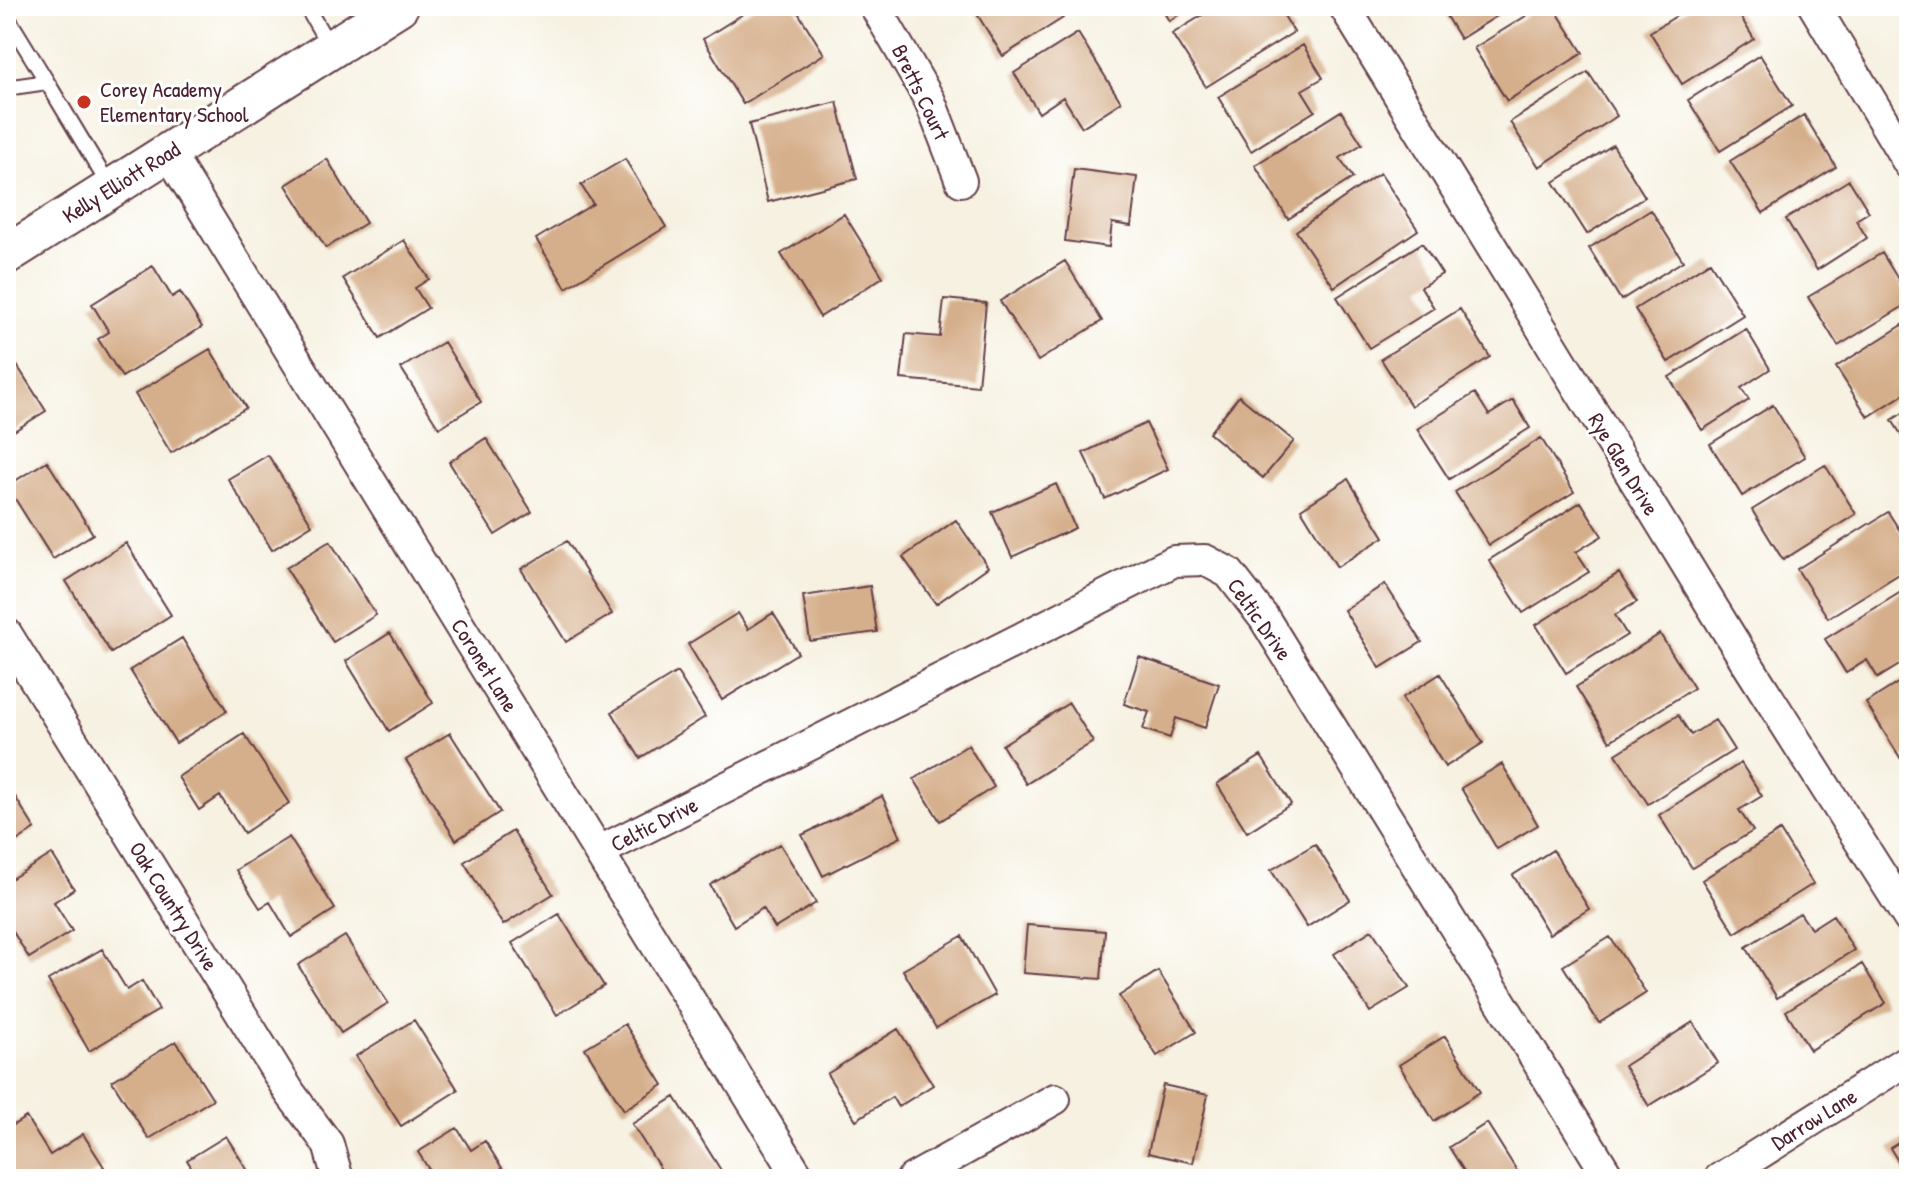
<svg xmlns="http://www.w3.org/2000/svg" width="1915" height="1185" viewBox="0 0 1915 1185" font-family="'Patrick Hand',sans-serif">
  <style>
    .building { fill: #d5af8b }
    .lines { fill: none; stroke-linecap: round; stroke-linejoin: round }
    .service-casing { stroke: #643e46; stroke-width: 18 }
    .minor-casing { stroke: #643e46; stroke-width: 34 }
    .tertiary-casing { stroke: #643e46; stroke-width: 42 }
    .service { stroke: #fff; stroke-width: 14 }
    .minor { stroke: #fff; stroke-width: 30 }
    .tertiary { stroke: #fff; stroke-width: 38 }
    .poi-dot { fill: #c8321e; stroke: #fff; stroke-width: 3 }
    .labels { text-anchor: middle; dominant-baseline: central; stroke-width: 6; stroke-linejoin: round; paint-order: stroke }
    .poi-label { font-size: 22px; fill: #4a1f2b; stroke: #fff; text-anchor: start }
    .street-label { font-size: 22px; fill: #4a1f2b; stroke: #fff }
  </style>
  <rect width="100%" height="100%" fill="#fff"/>
  <filter id="ink" filterUnits="userSpaceOnUse"><feTurbulence type="fractalNoise" baseFrequency=".0125" numOctaves="2"/><feDisplacementMap in="SourceGraphic" scale="16" xChannelSelector="R" yChannelSelector="G"/><feConvolveMatrix kernelMatrix="1 2 1 2 8 2 1 2 1" color-interpolation-filters="sRGB"/></filter>
  <filter id="wash" filterUnits="userSpaceOnUse"><feTurbulence type="fractalNoise" baseFrequency=".006" numOctaves="4" result="noise"/><feDisplacementMap in="SourceGraphic" scale="32" xChannelSelector="R" yChannelSelector="G"/><feGaussianBlur stdDeviation="1.8" result="paint"/><feColorMatrix in="noise" values="0 0 0 0 0 0 0 0 0 0 0 0 0 0 0 0 0 1.4 0 .05"/><feComposite in="paint" operator="in"/></filter>
  <g filter="url(#wash)">
    <rect width="100%" height="100%" fill="#f6f1e1"/>
    <g id="blocks">
      <path class="building" d="M756 6H794L824 54 743 104 703 39Z
        M972 6H1056L1063 18 1003 56Z
        M1160 6H1192L1169 21Z
        M1217 6H1278L1294 32 1206 87 1172 34Z
        M1440 6H1513L1460 39Z
        M1542 6H1553L1583 53 1507 101 1474 48Z
        M1693 6H1734L1754 39 1682 84 1650 32Z
        M1078 33 1121 102 1082 127 1063 97 1039 113 1014 73Z
        M1303 45 1323 78 1302 90 1315 111 1251 151 1218 97Z
        M1760 55 1792 106 1720 151 1688 100Z
        M1588 72 1617 116 1539 167 1510 122Z
        M837 102 857 179 768 202 749 124Z
        M1341 111 1362 144 1340 158 1353 178 1288 219 1255 165Z
        M1804 115 1836 167 1763 213 1730 161Z
        M1613 145 1645 197 1587 234 1554 182Z
        M327 159 366 223 326 248 286 185Z
        M625 159 666 227 566 288 536 239 593 204 581 185Z
        M1074 169 1137 177 1131 226 1112 223 1109 247 1065 241Z
        M1380 173 1418 230 1334 287 1296 231Z
        M1849 180 1869 212 1856 220 1867 238 1817 270 1786 219Z
        M1651 210 1683 261 1621 300 1589 248Z
        M844 214 883 277 820 317 781 254Z
        M404 240 429 279 415 288 428 308 380 338 343 278Z
        M1422 243 1442 274 1421 287 1434 308 1369 348 1337 297Z
        M1882 253 1909 297V303L1838 346 1808 297Z
        M1065 261 1102 321 1038 361 1000 301Z
        M1710 262 1743 315 1668 362 1635 309Z
        M153 266 172 297 180 292 202 327 122 377 98 339 109 332 92 304Z
        M944 299 986 303 978 386 901 379 906 334 940 337Z
        M1460 309 1490 357 1411 406 1381 359Z
        M1909 321V391L1868 417 1836 367Z
        M1746 329 1770 369 1741 388 1749 400 1702 430 1669 377Z
        M444 342 481 402 439 428 401 368Z
        M6 348 46 411 6 436Z
        M210 349 246 408 171 453 135 394Z
        M1475 393 1489 415 1513 400 1530 428 1449 479 1417 429Z
        M1239 396 1294 441 1263 478 1209 433Z
        M1773 405 1805 457 1742 496 1710 444Z
        M1909 409V447L1892 420Z
        M1146 423 1168 469 1105 499 1083 453Z
        M486 438 532 512 495 535 449 462Z
        M1541 438 1574 492 1489 545 1455 492Z
        M268 455 312 525 272 550 228 479Z
        M47 461 93 534 53 559 7 486Z
        M1825 465 1856 514 1783 560 1752 510Z
        M1348 479 1384 537 1337 567 1301 509Z
        M1056 484 1075 528 1012 557 992 512Z
        M1581 502 1602 536 1576 552 1589 572 1523 613 1489 560Z
        M1888 512 1909 545V568L1828 618 1797 569Z
        M956 520 988 567 936 604 903 557Z
        M330 541 376 615 333 642 286 568Z
        M567 541 612 614 566 642 521 569Z
        M126 543 171 615 111 653 66 581Z
        M1619 573 1637 602 1615 615 1627 635 1566 673 1536 625Z
        M1385 584 1422 642 1380 668 1344 610Z
        M870 586 877 632 810 641 803 596Z
        M1909 587V659L1878 678 1867 660 1846 673 1825 639Z
        M738 613 748 629 773 613 798 653 722 700 688 644Z
        M390 633 433 703 389 731 346 661Z
        M1660 634 1694 688 1610 741 1576 687Z
        M182 638 227 711 176 743 130 670Z
        M1139 657 1219 684 1205 728 1176 718 1170 738 1143 729 1149 712 1124 704Z
        M677 672 705 717 640 758 612 712Z
        M1440 674 1483 743 1445 767 1402 698Z
        M1909 676V754L1901 759 1866 703Z
        M1069 703 1093 742 1026 784 1002 745Z
        M1678 715 1691 735 1715 720 1734 750 1648 804 1616 754Z
        M450 733 500 812 456 840 406 760Z
        M244 734 289 803 244 833 220 796 199 810 178 777Z
        M968 745 994 787 940 821 914 779Z
        M1261 756 1291 804 1247 832 1217 784Z
        M1741 763 1762 796 1739 810 1753 831 1692 868 1659 815Z
        M1502 764 1538 825 1497 849 1461 788Z
        M6 782 35 829 6 848Z
        M882 796 901 837 823 876 802 835Z
        M513 831 553 894 503 925 464 862Z
        M1780 831 1813 884 1735 933 1702 880Z
        M289 837 335 909 291 937 270 902 260 908 236 870Z
        M780 844 816 903 775 928 763 908 734 926 710 885Z
        M1315 844 1350 900 1307 927 1271 870Z
        M1553 850 1589 909 1549 934 1513 875Z
        M52 854 74 889 54 902 72 931 29 958 6 920V882Z
        M1800 913 1811 929 1833 915 1854 950 1777 998 1746 947Z
        M559 914 604 986 557 1015 512 943Z
        M1027 925 1105 931 1101 979 1023 973Z
        M1372 930 1409 988 1370 1012 1334 954Z
        M345 936 388 1003 341 1033 298 965Z
        M962 936 995 995 936 1028 903 970Z
        M1610 937 1646 993 1599 1023 1563 966Z
        M102 949 127 990 142 981 159 1010 89 1051 48 980Z
        M1862 964 1886 1003 1810 1050 1786 1011Z
        M1158 971 1196 1032 1157 1056 1119 996Z
        M414 1020 458 1090 401 1126 356 1056Z
        M1693 1022 1718 1063 1649 1106 1624 1066Z
        M625 1024 663 1085 624 1110 585 1048Z
        M898 1029 933 1085 898 1107 892 1097 856 1120 827 1074Z
        M1445 1036 1480 1092 1434 1121 1399 1065Z
        M176 1041 213 1099 149 1139 112 1081Z
        M1163 1085 1208 1095 1193 1163 1148 1153Z
        M675 1097 722 1172 711 1179H667L632 1124Z
        M26 1117 50 1155 83 1134 104 1167 85 1179H6V1130Z
        M1487 1123 1522 1179H1469L1449 1147Z
        M457 1128 471 1150 485 1141 509 1179H435L418 1152Z
        M226 1136 253 1179H199L187 1160Z
        M1909 1136V1179L1890 1148Z"/>
    </g>
  </g>
  <g filter="url(#ink)">
    <use href="#blocks" fill-opacity="0" stroke="#643e46" stroke-width="2"/>
    <g class="lines">
      <defs>
        <path id="service" d="M306 6 331 49
          M6 15 47 82
          M6 88 47 82 110 187"/>
        <path id="minor" d="M875 6 930 101 961 181
          M1344 6 1748 665 1909 919
          M1814 6 1909 164
          M168 152 800 1179
          M6 633 290 1093 328 1144 338 1179
          M600 851 1174 561 1205 560 1229 573 1264 618 1610 1179
          M912 1179 1055 1099
          M1719 1179 1909 1059"/>
        <path id="tertiary" d="M6 255 399 6"/>
      </defs>
      <use href="#service" class="service-casing"/>
      <use href="#minor" class="minor-casing"/>
      <use href="#tertiary" class="tertiary-casing"/>
      <use href="#service" class="service"/>
      <use href="#minor" class="minor"/>
      <use href="#tertiary" class="tertiary"/>
    </g>
  </g>
  <circle class="poi-dot" cx="84" cy="102" r="8"/>
  <g class="labels">
    <g class="poi-label">
      <text x="100" y="89">Corey Academy<tspan x="100" dy="25">Elementary School</tspan></text>
    </g>
    <g class="street-label">
      <text transform="translate(921 92) rotate(64)">Bretts Court</text>
      <text transform="translate(121 182) rotate(-32)">Kelly Elliott Road</text>
      <text transform="translate(1624 464) rotate(59)">Rye Glen Drive</text>
      <text transform="translate(1260 619) rotate(55)">Celtic Drive</text>
      <text transform="translate(485 665) rotate(58)">Coronet Lane</text>
      <text transform="translate(654 824) rotate(-27)">Celtic Drive</text>
      <text transform="translate(174 906) rotate(58)">Oak Country Drive</text>
      <text transform="translate(1814 1119) rotate(-32)">Darrow Lane</text>
    </g>
  </g>
  <rect width="1915" height="1185" fill="none" stroke="#fff" stroke-width="32"/>
</svg>
